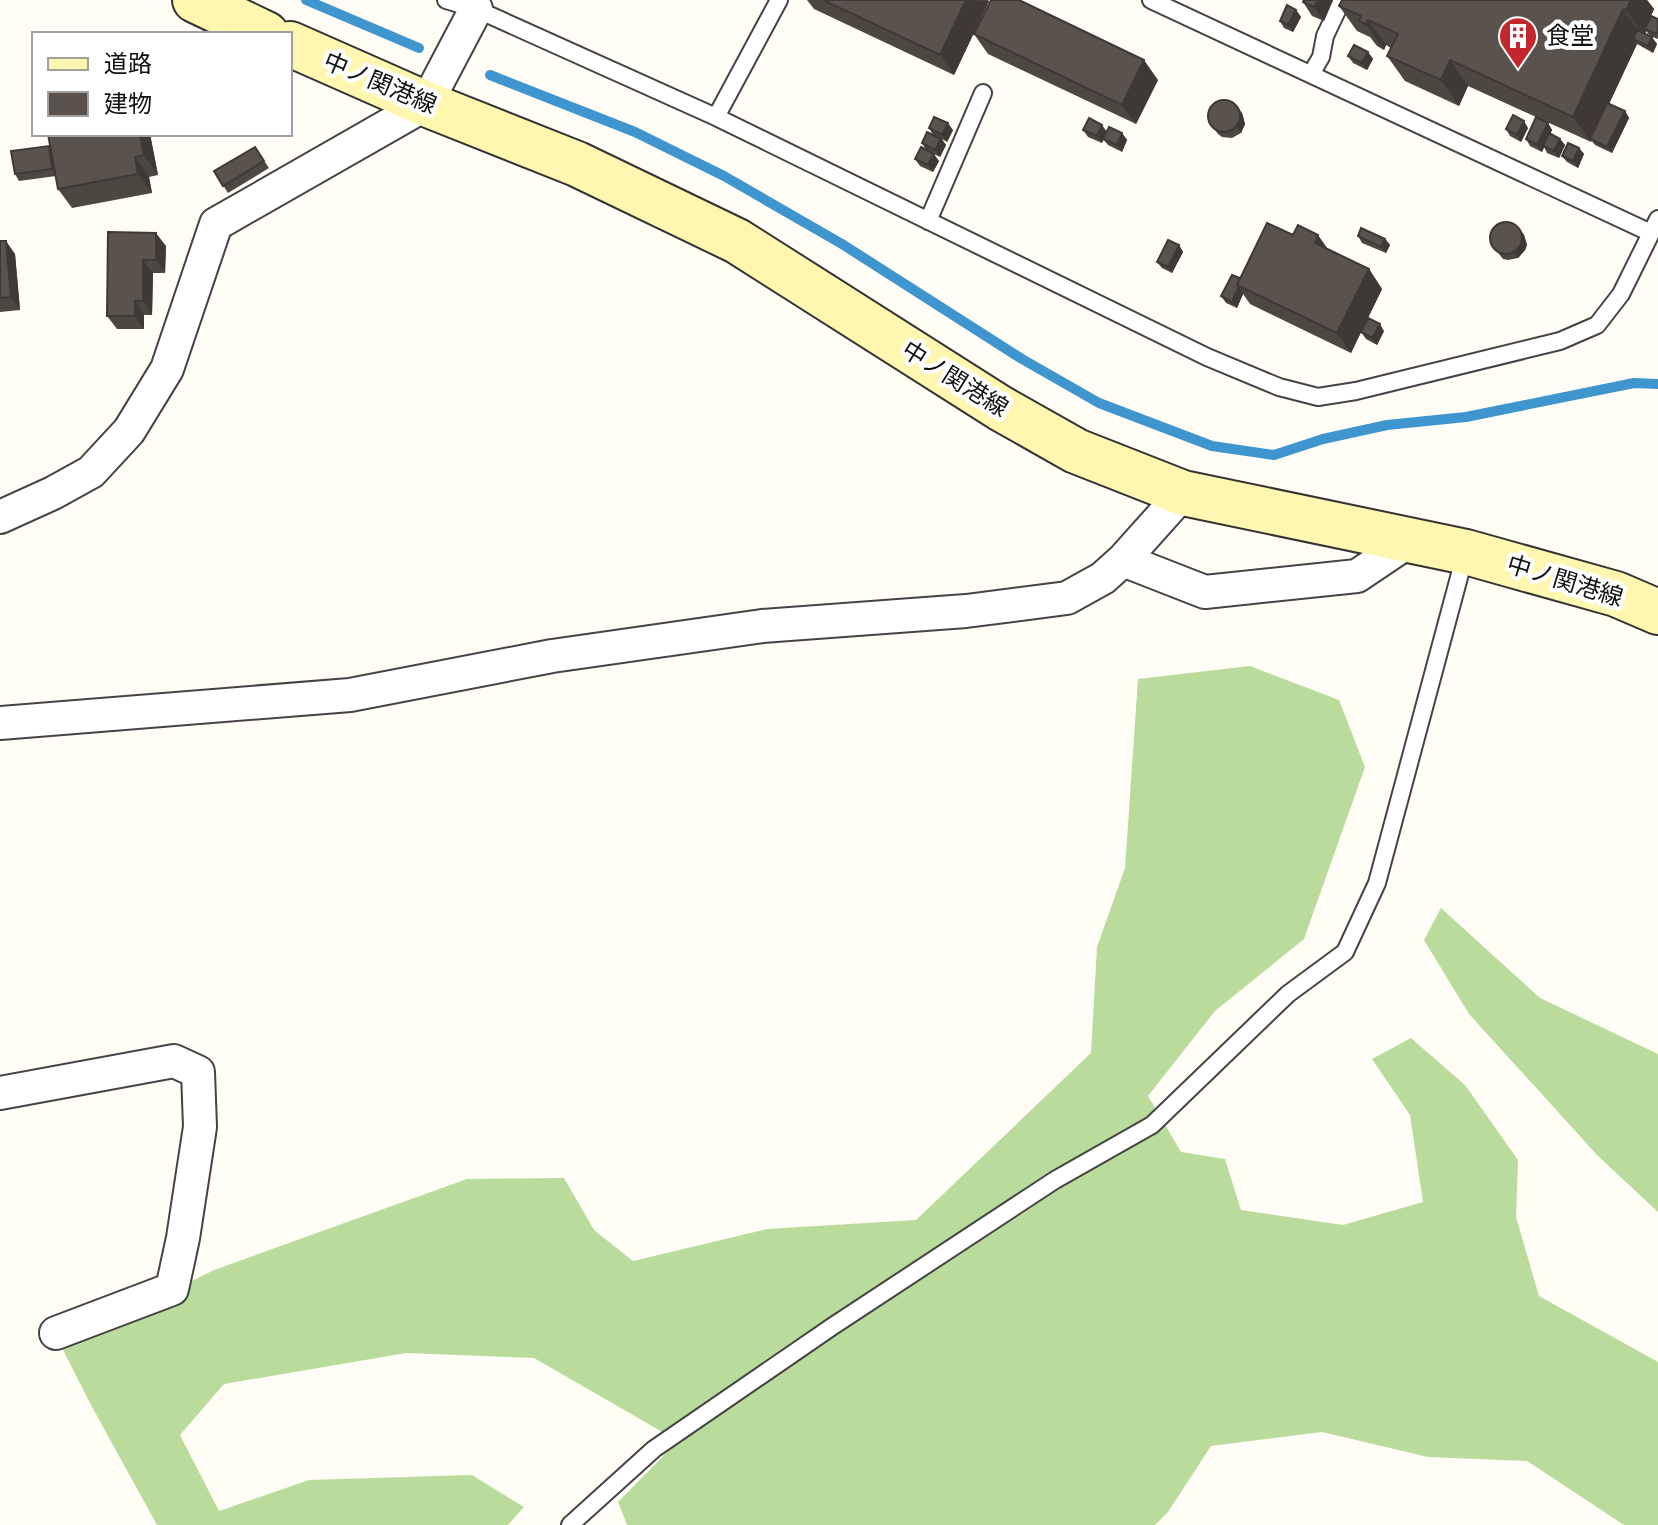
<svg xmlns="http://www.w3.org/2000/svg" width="1658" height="1525" viewBox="0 0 1658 1525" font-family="'Roboto Serif','Noto Sans JP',serif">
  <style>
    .forest { fill: #b9dc9c }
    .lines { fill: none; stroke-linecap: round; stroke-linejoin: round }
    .stream { stroke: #3f96cf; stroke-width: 10 }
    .service-casing { stroke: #444; stroke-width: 20 }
    .minor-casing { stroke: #444; stroke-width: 36 }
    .secondary-casing { stroke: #333; stroke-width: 48 }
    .service { stroke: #fff; stroke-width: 16 }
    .minor { stroke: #fff; stroke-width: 32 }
    .secondary { stroke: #fff6b0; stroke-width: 44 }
    .wall { fill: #4d4742 }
    .shaded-wall { fill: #3f3936 }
    .building { fill: #5a524d; stroke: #3f3936; stroke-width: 2 }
    .labels { text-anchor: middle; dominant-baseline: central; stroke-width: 8; stroke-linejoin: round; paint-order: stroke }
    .poi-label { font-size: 24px; fill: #111; stroke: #fff; text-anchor: start }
    .street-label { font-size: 24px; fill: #111; stroke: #fff }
  </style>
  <rect width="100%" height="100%" fill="#fffdf5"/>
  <path class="forest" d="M1250 666 1339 700 1365 767 1304 939 1215 1011 1148 1096 1181 1152 1225 1159 1241 1210 1343 1225 1423 1202 1410 1115 1372 1059 1411 1038 1465 1085 1518 1160 1516 1217 1539 1296 1658 1362V1525H1624L1527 1461 1428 1457 1322 1432 1211 1446 1168 1512 1155 1525H627L618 1502 678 1441 534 1358 406 1353 224 1384 180 1435 219 1511 309 1480 472 1475 524 1507 508 1525H157L91 1405 61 1346 214 1270 467 1179 564 1178 594 1230 633 1261 767 1229 916 1220 1091 1053 1097 947 1125 868 1138 679Z
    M1441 908 1540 998 1658 1054V1212L1598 1156 1469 1014 1424 940Z"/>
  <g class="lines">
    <path class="stream" d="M306 0 419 48
      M490 75 635 132 724 176 842 244 1022 359 1099 403 1212 446 1274 455 1323 439 1387 425 1466 417 1634 383 1658 384"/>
    <defs>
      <path id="service" d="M446 0 476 9 716 117 1207 357 1279 387 1318 397 1356 391 1560 341 1597 325 1621 294 1658 219
        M1151 0 1651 233
        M1311 74 1321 57 1325 36 1342 0
        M716 117 779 0
        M928 221 983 93
        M570 1525 654 1449 833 1326 1055 1180 1152 1125 1288 994 1345 952 1377 883 1465 555"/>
      <path id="minor" d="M0 517 53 493 91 472 129 431 167 369 216 224 426 104 476 9
        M1123 560 1205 592 1357 576 1409 541
        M0 723 350 695 552 656 762 626 966 611 1067 598 1103 578 1123 560 1183 493
        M0 1093 174 1061 198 1072 200 1127 183 1238 172 1289 56 1333"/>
      <path id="secondary" d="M195 0 266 34
        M290 44 426 104 577 164 737 241 1000 408 1076 451 1183 493 1466 552 1616 594 1658 612"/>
    </defs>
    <use href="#service" class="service-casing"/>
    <use href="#minor" class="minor-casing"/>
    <use href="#secondary" class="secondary-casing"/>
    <use href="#service" class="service"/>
    <use href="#minor" class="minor"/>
    <use href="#secondary" class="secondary"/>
  </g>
  <path class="wall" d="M807 0H988L989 1 954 75 814 9Z
    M1304 0H1333L1324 21 1312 16 1303 2Z
    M1342 0H1647L1654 9 1649 20 1658 19V39L1650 36 1646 31 1645 34 1657 44 1653 53 1637 44 1609 104 1625 111 1629 118 1612 153 1595 145 1592 141 1591 142 1468 86 1459 106 1405 81 1387 56 1391 48 1386 45 1384 50 1377 46 1370 37 1357 31 1339 6Z
    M1296 10 1301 17 1293 32 1284 28 1280 21Z
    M974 34 1158 80 1136 124 988 54Z
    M1368 52 1373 59 1367 70 1353 63 1348 56Z
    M1242 113 1245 124 1241 133 1232 138 1222 137 1218 134 1210 123Z
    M1548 123 1552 130 1550 134 1560 139 1565 145 1559 158 1547 153 1544 147 1542 152 1530 146 1526 139Z
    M929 128 953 130 947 142 942 139 946 145 940 157 926 150 922 143 933 135Z
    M1528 128 1521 142 1510 136 1506 129Z
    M1083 130 1107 131 1122 133 1127 140 1122 152 1108 145 1103 139 1102 143 1088 137Z
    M150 134 158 175 149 177 152 193 72 208 58 189 56 176 19 181 15 174Z
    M255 147 269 168 228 193 214 171Z
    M1579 148 1584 154 1578 168 1567 162 1562 156Z
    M915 159 939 161 933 172 920 166Z
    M1519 228 1524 235 1527 245 1525 250 1518 258 1508 260 1503 259 1491 244Z
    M108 232 166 246 165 273H153L152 315H144V329H117L107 316Z
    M1293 235 1328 249 1369 269 1382 289 1361 332 1384 331 1377 345 1366 339 1361 332 1351 353 1250 304 1243 294 1237 308 1226 303 1221 296 1240 278Z
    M1358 236 1385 239 1390 245 1386 253 1362 243Z
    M0 241 15 254 20 310 0 312Z
    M1179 245 1183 252 1172 273 1162 268 1157 262Z"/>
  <path class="shaded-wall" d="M966 0 989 1 954 75 940 55Z
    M1318 0H1333L1324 21 1314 7Z
    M1631 0H1647L1654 9 1649 20 1650 22 1644 36 1626 10Z
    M1623 9 1641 34 1633 39 1637 44 1592 140 1590 139 1591 142 1573 117Z
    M1296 10 1301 17 1293 32 1288 25Z
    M1368 20 1386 45 1384 50 1366 24Z
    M1652 37 1657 44 1653 53 1648 46Z
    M1368 52 1373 59 1367 70 1362 63Z
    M1144 60 1158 80 1136 124 1122 105Z
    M1450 60 1468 86 1459 106 1441 80Z
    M1238 107 1242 113 1245 124 1241 133 1237 127Z
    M1625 111 1629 118 1612 153 1607 147Z
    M1524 121 1528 128 1521 142 1517 135Z
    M948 123 953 130 947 142 942 135Z
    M1548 123 1552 130 1542 152 1537 145Z
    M1102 125 1107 132 1102 143 1097 136Z
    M1122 133 1127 140 1122 152 1117 145Z
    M140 134H150L158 175 144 155Z
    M941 139 946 145 940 157 935 150Z
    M1560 139 1565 145 1559 158 1554 151Z
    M1579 148 1584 154 1578 168 1573 161Z
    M934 154 939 161 933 172 928 165Z
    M135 157 149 177 152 193 138 174Z
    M1519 228 1524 235 1527 245 1525 250 1518 258 1514 251Z
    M156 233 166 246 165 273 156 260Z
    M1318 235 1332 255 1315 243Z
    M1385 239 1390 245 1386 253 1381 247Z
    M6 241 15 254 20 310 11 297Z
    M1179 245 1183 252 1172 273 1168 267Z
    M143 260 153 273 152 315 143 301Z
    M1369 269 1382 289 1351 353 1337 333Z
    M1239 287 1243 294 1237 308 1232 302Z
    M135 301 144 315V329L135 316Z
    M1380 324 1384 331 1377 345 1372 338Z"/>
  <path class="building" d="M823 0H966L940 55Z
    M991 0H1019L1144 60 1122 105 974 34Z
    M1304 0H1318L1314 7 1303 2Z
    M1342 0H1631L1626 10 1623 9 1573 117 1450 60 1441 80 1387 56 1398 34 1368 20 1366 24 1359 21 1361 16 1339 6Z
    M1287 5 1296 10 1288 25 1280 21Z
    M1651 16 1658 19V30L1656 34 1645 29Z
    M1637 30 1652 37 1648 46 1633 39Z
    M1354 45 1368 52 1362 63 1348 56Z
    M1208 116a16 16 0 1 1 32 0a16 16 0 1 1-32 0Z
    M1607 103 1625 111 1607 147 1590 139Z
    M1513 115 1524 121 1517 135 1506 129Z
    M934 117 948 123 942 135 929 128Z
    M1536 117 1548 123 1537 145 1526 139Z
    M1089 118 1102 125 1097 136 1083 130Z
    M1109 127 1122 133 1117 145 1103 139Z
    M927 132 941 139 935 150 922 143Z
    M1549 133 1560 139 1554 151 1543 146Z
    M48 134H140L144 155 135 157 138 174 58 189Z
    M1568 143 1579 148 1573 161 1562 156Z
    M49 146 52 169 15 174 11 151Z
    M255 147 264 161 223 186 214 171Z
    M921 147 934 154 928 165 915 159Z
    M1490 238a16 16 0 1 1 32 0a16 16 0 1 1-32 0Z
    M1267 223 1293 235 1298 225 1318 235 1315 243 1369 269 1337 333 1237 285Z
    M1361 228 1385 239 1381 247 1358 236Z
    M108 232 156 233V260H143V301H135V316H107Z
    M1168 240 1179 245 1168 267 1157 262Z
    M0 241H6L11 297 0 298Z
    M1232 275 1240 278 1237 285 1239 287 1232 302 1221 296Z
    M1368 318 1380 324 1372 338 1361 332Z"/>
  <defs>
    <symbol id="building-pin" viewBox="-11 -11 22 30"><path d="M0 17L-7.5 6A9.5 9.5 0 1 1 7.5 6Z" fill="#c4262e" stroke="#fff"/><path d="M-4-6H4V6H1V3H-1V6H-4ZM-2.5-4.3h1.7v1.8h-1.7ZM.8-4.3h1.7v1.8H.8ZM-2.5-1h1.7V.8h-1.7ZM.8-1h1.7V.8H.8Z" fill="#fff"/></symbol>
  </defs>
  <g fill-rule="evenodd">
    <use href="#building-pin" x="1496" y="14" width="44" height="60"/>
  </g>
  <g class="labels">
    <g class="poi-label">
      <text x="1546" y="36">食堂</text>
    </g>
    <g class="street-label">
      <text transform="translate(380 83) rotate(23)">中ノ関港線</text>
      <text transform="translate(955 379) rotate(32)">中ノ関港線</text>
      <text transform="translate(1565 581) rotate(17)">中ノ関港線</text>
    </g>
  </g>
  <rect x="32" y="32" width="260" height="104" fill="#ffffff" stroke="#a0a0a0" stroke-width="2"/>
  <rect x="48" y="58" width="40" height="12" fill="#fff6b0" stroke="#a0a0a0" stroke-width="2"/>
  <text x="104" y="72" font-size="24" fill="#111111">道路</text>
  <rect x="48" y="92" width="40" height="24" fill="#5a524d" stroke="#a0a0a0" stroke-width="2"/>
  <text x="104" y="112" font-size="24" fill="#111111">建物</text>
</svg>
